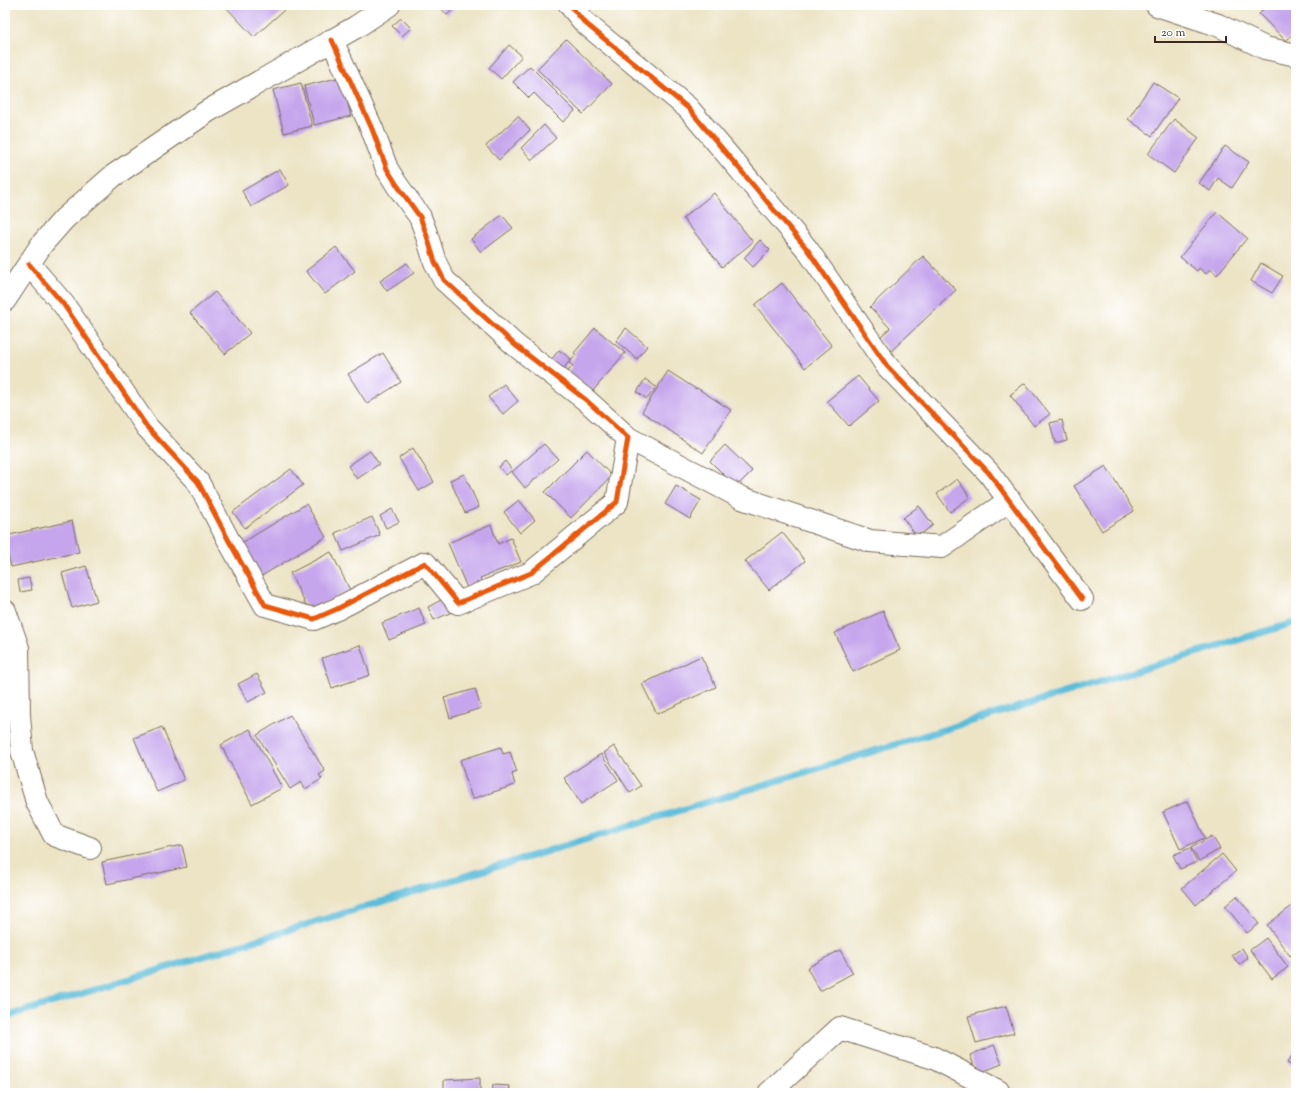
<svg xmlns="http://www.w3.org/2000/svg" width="1301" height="1098" viewBox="0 0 1301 1098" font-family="'Sorts Mill Goudy',serif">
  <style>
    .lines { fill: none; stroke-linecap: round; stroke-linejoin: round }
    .stream { stroke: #5bbcd9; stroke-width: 7 }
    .building { fill: #c5a5ec }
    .minor-casing { stroke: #796b59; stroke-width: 24 }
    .minor { stroke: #fff; stroke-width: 22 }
    .cycleway-casing { stroke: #fff; stroke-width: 8 }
    .cycleway { stroke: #e8590c; stroke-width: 5 }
  </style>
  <rect width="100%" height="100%" fill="#fff"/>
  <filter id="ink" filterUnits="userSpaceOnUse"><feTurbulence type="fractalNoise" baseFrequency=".025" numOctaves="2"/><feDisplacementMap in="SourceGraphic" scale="8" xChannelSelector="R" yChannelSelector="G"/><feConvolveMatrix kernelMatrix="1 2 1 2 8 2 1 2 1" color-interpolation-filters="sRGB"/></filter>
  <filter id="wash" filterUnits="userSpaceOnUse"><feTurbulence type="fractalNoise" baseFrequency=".012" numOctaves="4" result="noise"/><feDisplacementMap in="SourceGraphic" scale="16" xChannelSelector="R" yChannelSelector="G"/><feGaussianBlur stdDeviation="0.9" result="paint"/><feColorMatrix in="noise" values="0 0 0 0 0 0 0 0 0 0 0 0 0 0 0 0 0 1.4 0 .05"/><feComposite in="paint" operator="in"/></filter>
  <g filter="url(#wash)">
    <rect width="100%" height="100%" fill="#ede4c6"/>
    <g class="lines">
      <path class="stream" d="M5 1017 1296 622"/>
    </g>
    <g id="blocks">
      <path class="building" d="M224 5H279L284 10 254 37Z
        M438 5H458L447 15Z
        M1268 5H1296V31L1286 41 1259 14Z
        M401 18 411 28 402 36 392 26Z
        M566 39 612 84 583 114 537 69Z
        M509 45 522 56 501 79 489 68Z
        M530 66 575 111 563 122 534 93 529 98 513 82Z
        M341 77 351 116 314 125 304 86Z
        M1153 82 1178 98 1152 136 1128 119Z
        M301 83 312 126 284 133 273 90Z
        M518 116 530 130 499 160 486 146Z
        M1174 119 1199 138 1174 173 1148 154Z
        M544 125 556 138 532 160 521 148Z
        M1225 146 1249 162 1232 188 1218 178 1210 191 1199 183Z
        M280 169 289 185 251 207 242 191Z
        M714 193 753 242 722 267 683 218Z
        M1217 212 1247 238 1217 275 1210 269 1206 274 1199 268 1197 271 1180 257Z
        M502 215 513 228 481 252 471 239Z
        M760 240 770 250 753 267 744 258Z
        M336 247 355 271 325 294 306 271Z
        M923 256 956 290 890 352 878 339 890 328 870 307Z
        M407 263 414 273 387 291 380 281Z
        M1261 263 1283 276 1272 293 1251 281Z
        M782 283 832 346 805 368 755 305Z
        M215 292 250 333 225 354 190 313Z
        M595 328 625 353 592 392 568 371 573 366 569 363 576 355 574 353Z
        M626 328 647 346 637 359 616 341Z
        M559 350 571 359 559 374 547 365Z
        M383 353 401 382 367 404 348 374Z
        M668 371 696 389 697 388 731 410 703 453 642 412Z
        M858 376 879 401 849 426 827 401Z
        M645 379 656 387 647 399 637 392Z
        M1025 383 1050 414 1034 426 1010 395Z
        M504 384 518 401 503 414 488 397Z
        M1062 420 1067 440 1055 443 1050 423Z
        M544 444 558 459 525 488 512 472Z
        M725 445 752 471 736 487 710 461Z
        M413 448 434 482 419 491 399 458Z
        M587 450 612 476 571 518 545 492Z
        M370 451 379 464 357 479 348 466Z
        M505 461 512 470 506 475 499 467Z
        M1106 466 1134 511 1102 531 1074 486Z
        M291 469 303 485 245 528 233 512Z
        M464 474 479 507 465 513 450 480Z
        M957 479 970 497 950 512 937 494Z
        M676 486 701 500 690 519 665 504Z
        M5 495 8 506H5Z
        M519 500 535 520 520 533 504 512Z
        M306 504 326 537 260 577 240 544Z
        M919 506 933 525 917 537 903 518Z
        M392 509 399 522 386 528 380 516Z
        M372 517 380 535 343 551 335 533Z
        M72 521 79 552 11 567 6 547H5V536Z
        M491 525 498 544 511 538 521 562 480 578 482 582 467 588 448 543Z
        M782 532 805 561 769 590 745 561Z
        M331 552 350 590 309 611 290 573Z
        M86 566 97 601 72 608 62 573Z
        M29 578 32 590 20 592 18 580Z
        M445 598 452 612 434 620 428 607Z
        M419 608 426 625 389 640 382 623Z
        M883 611 900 650 853 672 835 633Z
        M360 645 370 675 332 688 322 658Z
        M701 656 716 687 657 714 642 684Z
        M257 674 267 692 248 702 238 684Z
        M475 689 481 708 450 718 444 698Z
        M290 715 325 771 319 775 322 779 305 789 301 782 290 789 257 735Z
        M162 727 184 780 157 792 134 738Z
        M250 729 282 788 252 804 221 745Z
        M614 746 641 786 630 793 604 753Z
        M501 747 503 754 510 752 517 772 512 774 515 785 472 799 460 760Z
        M601 754 618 780 581 804 564 778Z
        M1188 801 1205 838 1180 849 1163 812Z
        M1212 836 1220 849 1199 861 1191 848Z
        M182 845 187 867 107 884 102 862Z
        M1190 848 1197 862 1180 869 1173 855Z
        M1222 854 1236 871 1196 905 1182 888Z
        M1237 896 1259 924 1247 933 1225 906Z
        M1296 903V952L1290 956 1267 925Z
        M1266 938 1288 967 1272 979 1250 950Z
        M1242 948 1248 958 1239 965 1232 955Z
        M840 950 853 973 820 991 807 968Z
        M1006 1006 1014 1033 976 1043 968 1016Z
        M994 1045 1002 1064 977 1074 970 1055Z
        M1296 1050V1068L1287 1063Z
        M480 1078V1093H444V1080Z
        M493 1085 510 1086 509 1093H492Z"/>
    </g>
  </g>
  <g filter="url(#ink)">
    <use href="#blocks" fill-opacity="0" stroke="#796b59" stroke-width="1"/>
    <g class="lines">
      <defs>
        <path id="minor" d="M570 5 584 22 688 108 807 249 887 366 989 473 1082 599
          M1157 5 1218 25 1265 48 1296 55
          M29 264 64 305 147 427 198 482 229 541 265 605 314 619 337 609 425 563 458 603 531 573 617 502 628 438 586 400 515 345 444 280 435 262 426 233 420 217 397 185 387 169 372 129 332 40
          M5 300 42 244 64 219 113 176 208 111 356 27 389 5
          M628 438 742 498 870 541 942 547 1010 500
          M5 611 18 648 19 715 22 751 37 802 54 835 90 848
          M769 1093 840 1028 934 1058 998 1091V1093"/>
      </defs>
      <use href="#minor" class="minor-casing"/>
      <use href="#minor" class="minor"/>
      <defs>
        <path id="cycleway" d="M570 5 584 22 688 108 807 249 887 366 989 473 1082 599
          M29 264 64 305 147 427 198 482 229 541 265 605 314 619 337 609 425 563 458 603 531 573 617 502 628 438 586 400 515 345 444 280 435 262 426 233 420 217 397 185 387 169 372 129 332 40"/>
      </defs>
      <use href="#cycleway" class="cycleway-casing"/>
      <use href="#cycleway" class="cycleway"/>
    </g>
  </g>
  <rect width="1301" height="1098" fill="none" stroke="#fff" stroke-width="20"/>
  <path d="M1155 36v6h71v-6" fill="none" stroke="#3b2a1e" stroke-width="2"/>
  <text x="1161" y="36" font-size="12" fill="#3b2a1e" stroke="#ffffff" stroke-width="3" paint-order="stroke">20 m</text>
</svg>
